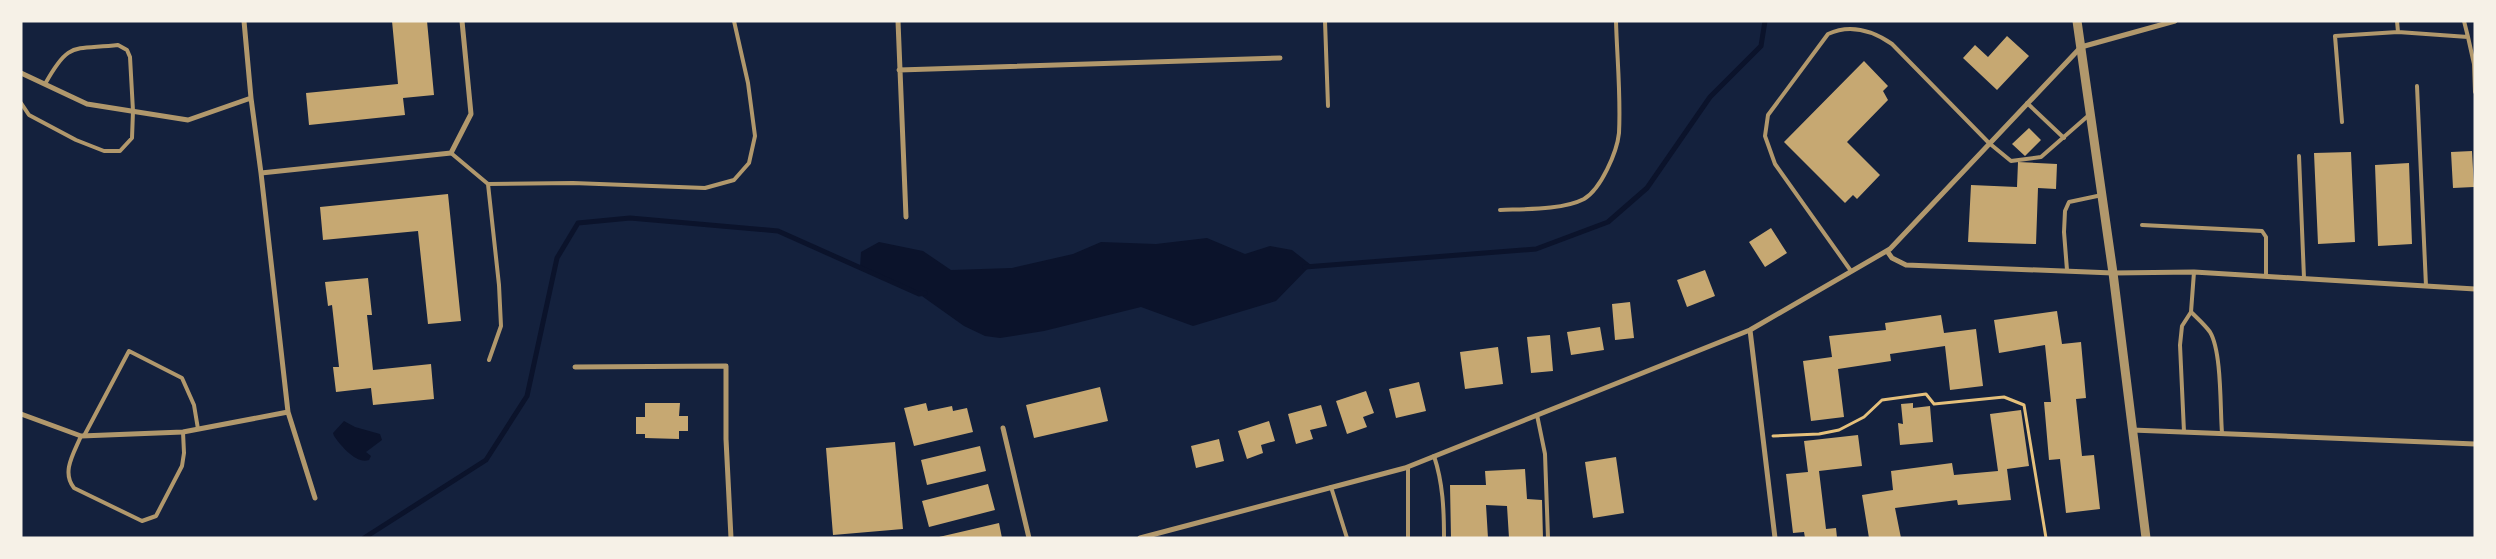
<svg xmlns="http://www.w3.org/2000/svg" width="2496" height="559" viewBox="0 0 2496 559" font-family="Arial,sans-serif">
  <style>
    .water { fill: #0b132b }
    .lines { fill: none; stroke-linecap: round; stroke-linejoin: round }
    .stream { stroke: #0b132b; stroke-width: 5 }
    .building { fill: #c6a872 }
    .path { stroke: #e5c07b; stroke-width: 3 }
    .service { stroke: #b1986c; stroke-width: 4 }
    .minor { stroke: #b1986c; stroke-width: 5 }
    .tertiary { stroke: #b1986c; stroke-width: 9 }
  </style>
  <rect width="100%" height="100%" fill="#14213d"/>
  <path class="water" d="M1207 238 1245 254 1270 246 1292 250 1311 265 1276 301 1193 326 1141 307 1044 331 1000 338 985 336 964 326 919 294 860 268 861 252 879 242 923 251 951 270 1012 268 1073 254 1101 242 1156 244Z
    M344 421 355 427 380 434 382 440 366 452 371 456 369 460C357 465 340 445 334 436L333 433Z"/>
  <g class="lines">
    <path class="stream" d="M1305 267 1536 249 1608 222 1647 188 1710 97 1761 46 1765 21
      M364 538 486 460 527 396 557 258 578 223 630 218 778 231 919 294 925 293"/>
  </g>
  <path class="building" d="M392 21H427L434 95 403 98 405 115 309 125 306 93 398 84Z
    M2007 36 2029 56 1997 90 1963 58 1975 45 1988 57Z
    M1864 61 1888 86 1883 91 1888 100 1847 142 1880 175 1857 199 1853 195 1845 203 1784 142Z
    M2029 128 2041 140 2025 156 2012 144Z
    M2472 151 2474 187 2453 188 2451 152Z
    M2351 152 2355 242 2318 244 2314 153Z
    M2018 162 2057 164 2056 189 2038 188 2036 244 1968 242 1971 185 2017 187Z
    M2409 163 2412 244 2378 246 2375 165Z
    M448 194 461 321 428 324 418 231 323 240 320 207Z
    M1771 228 1787 253 1765 267 1749 242Z
    M1705 270 1715 296 1687 307 1677 280Z
    M368 278 372 315H367L373 370 431 364 434 399 373 405 371 388 336 392 333 367H339L332 305 328 306 325 282Z
    M1630 302 1634 338 1615 340 1612 304Z
    M2057 311 2062 344 2081 342 2086 398 2076 399 2082 456 2094 455 2100 509 2066 513 2060 459 2049 460 2044 402H2051L2045 345 1999 353 1994 320Z
    M1941 315 1944 333 1976 329 1983 386 1950 390 1945 346 1890 354 1891 361 1838 369 1844 417 1811 421 1803 361 1832 357 1829 336 1886 330 1885 323Z
    M1600 327 1604 350 1571 355 1567 332Z
    M1550 335 1553 371 1531 373 1527 337Z
    M1498 347 1503 384 1465 389 1460 352Z
    M1419 382 1426 411 1396 418 1389 389Z
    M1100 387 1108 421 1034 438 1026 405Z
    M1366 391 1374 413 1363 417 1367 427 1347 434 1336 401Z
    M645 403H680L679 416H688V431H679V439L645 438V434H636V417H645Z
    M926 403 928 411 952 406 953 411 967 408 973 432 914 446 904 408Z
    M1913 403V408L1930 406 1933 442 1900 445 1898 423 1903 424 1901 404Z
    M1321 405 1327 426 1310 430 1313 439 1296 444 1288 414Z
    M2021 410 2029 466 2007 469 2011 500 1958 505 1957 500 1895 508 1901 538H1869L1862 495 1893 490 1891 471 1952 463 1954 475 1998 471 1990 414Z
    M1269 421 1275 441 1261 445 1263 453 1247 459 1238 431Z
    M1858 435 1862 466 1819 471 1826 529 1836 528 1837 538H1805L1804 532 1793 533 1786 474 1808 472 1804 441Z
    M1219 439 1224 461 1196 468 1191 446Z
    M895 442 903 529 833 535 826 448Z
    M980 446 986 471 927 485 921 460Z
    M1616 457 1624 513 1593 518 1585 462Z
    M1525 469 1527 499 1542 500 1543 538H1509L1507 506 1486 505 1488 538H1451L1450 485H1486L1485 471Z
    M988 484 995 510 929 527 922 501Z
    M999 523 1002 538H939V537Z"/>
  <g class="lines">
    <path class="path" d="M1773 436 1819 434 1839 430 1864 417 1882 400 1926 394 1934 404 2004 397 2024 405 2046 538"/>
    <path class="service" d="M1325 21 1328 106
      M2464 21 2468 37
      M2398 32 2468 37 2474 64 2475 92
      M2417 86 2426 286
      M21 103 29 115 76 140 104 151H120L132 138 133 111 130 57 127 50 118 45C72 50 69 41 45 84
      M2027 103 2064 138
      M2342 122 2335 36 2398 32 2397 21
      M451 153 488 184 499 285 501 326 489 360
      M2299 156 2304 278
      M488 184 573 183 705 188 734 180 749 163 755 136 748 83 734 21
      M1500 210C1524 209 1563 210 1584 199 1601 189 1617 152 1619 133 1621 96 1617 58 1616 21
      M2142 225 2262 231 2266 237V276
      M2067 270 2064 232 2065 211 2069 202 2102 195
      M1851 271 1775 164 1765 136 1768 115 1828 34C1850 24 1873 31 1892 44L1989 143 2011 161 2041 157 2089 115
      M2191 312C2197 318 2205 325 2210 332 2222 352 2220 409 2222 433
      M1537 415 1545 454 1548 538
      M2184 432 2180 345 2182 326 2191 312 2194 272
      M81 436C74 453 61 472 74 488L142 521 156 516 182 466 184 453 183 432
      M84 436 129 351 182 378 194 405 198 429
      M1434 456C1443 483 1444 510 1444 538
      M1408 467V538
      M1331 487 1347 538"/>
    <path class="minor" d="M244 21 251 98 261 173 288 412 315 498
      M898 21 906 217
      M899 70 1280 58
      M21 73 87 104 188 120 251 98
      M261 173 451 153 471 114 462 21
      M1887 251 1892 258 1906 265 2113 273 2194 272 2475 289
      M1750 330 1775 538
      M575 367 726 366V439L731 538
      M21 414 81 436 183 432 288 412
      M1003 428 1029 538
      M2132 430 2475 444
      M1140 538 1405 468 1750 330 1890 249 2081 47 2175 21"/>
    <path class="tertiary" d="M2077 21 2113 273 2146 538"/>
  </g>
  <rect width="2496" height="559" fill="none" stroke="#f6f1e7" stroke-width="45"/>
</svg>
